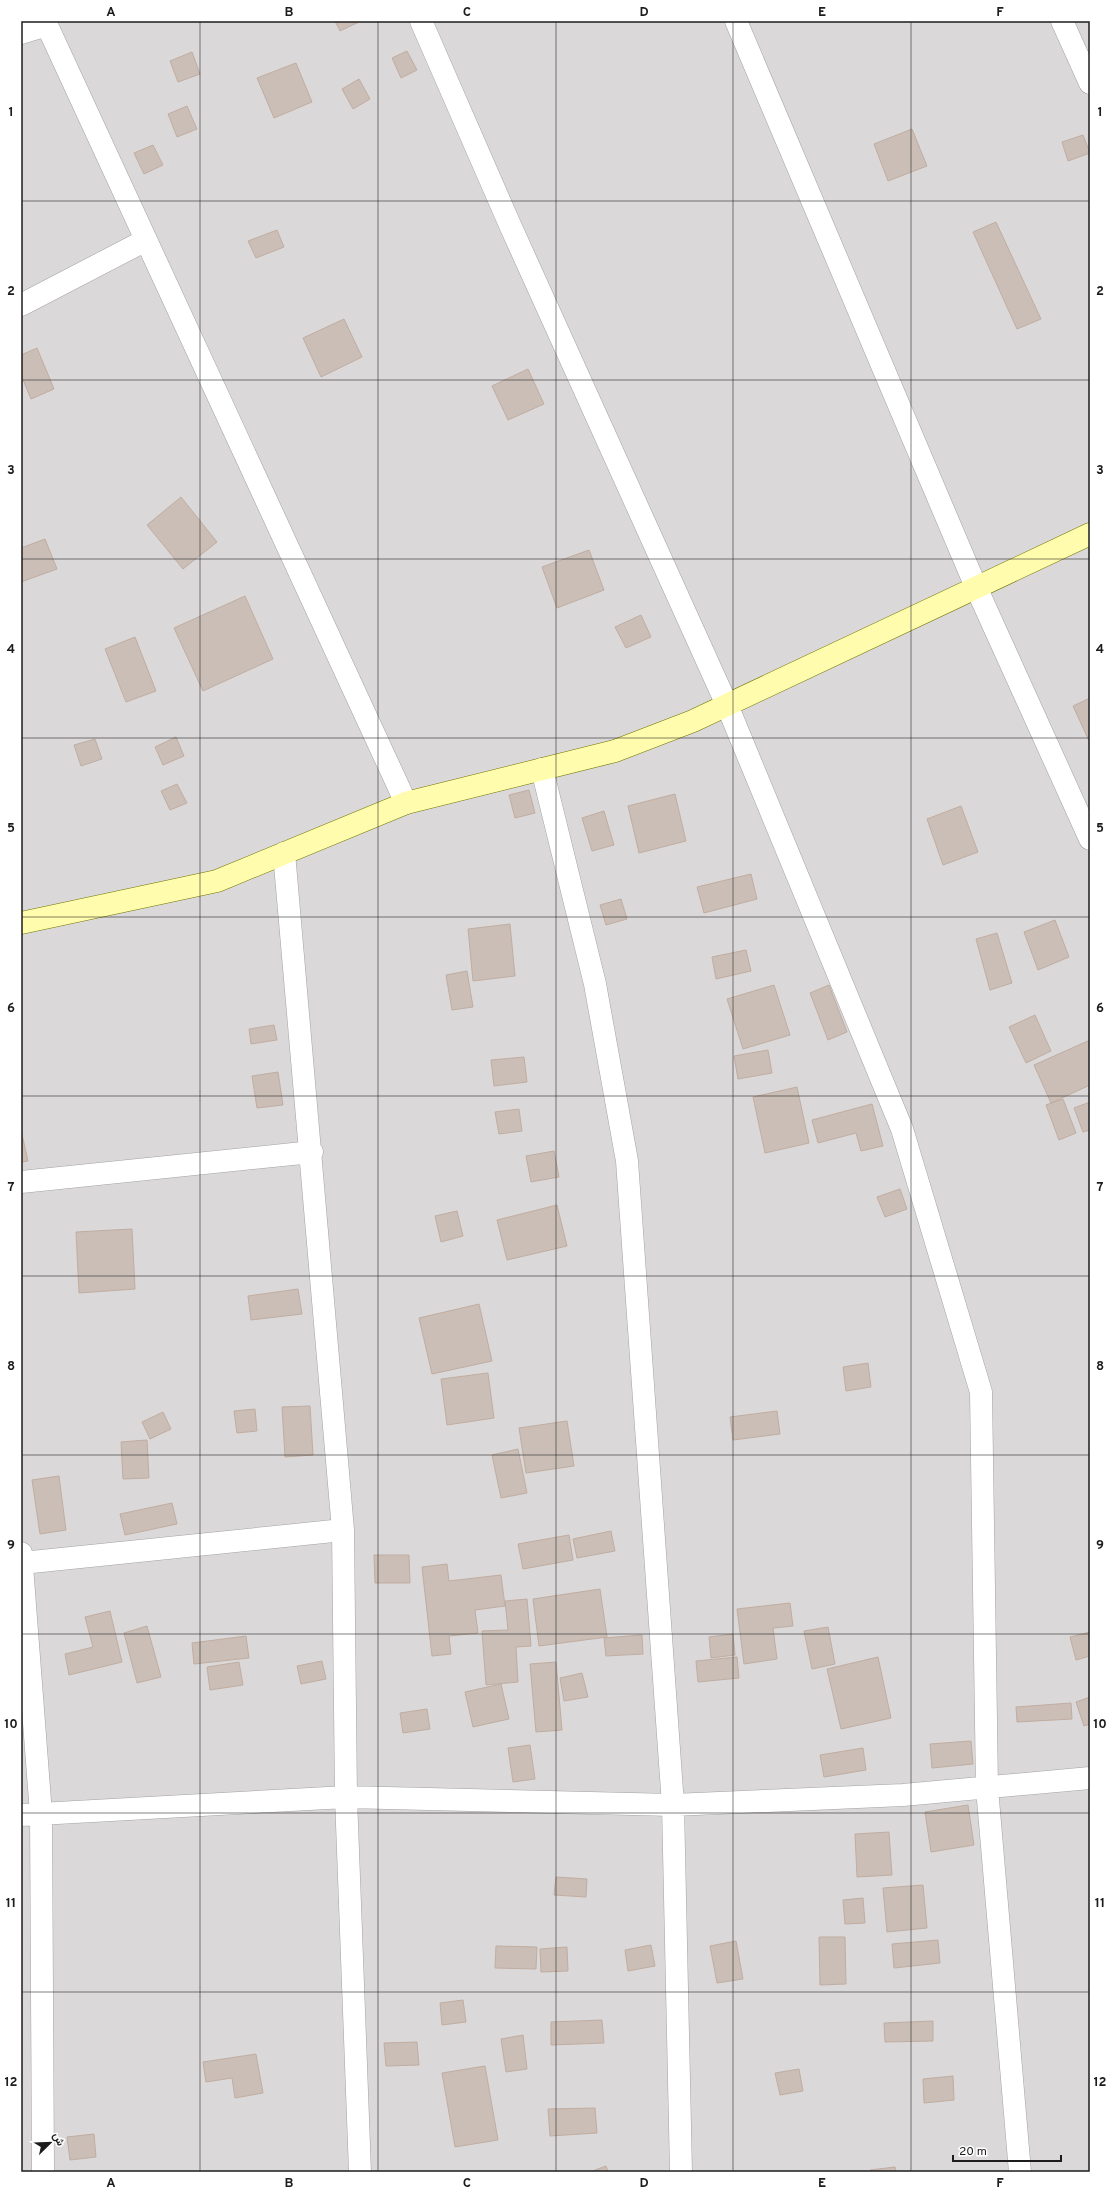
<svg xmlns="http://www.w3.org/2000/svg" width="1111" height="2193" viewBox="0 0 1111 2193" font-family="Overpass,Vazirmatn,sans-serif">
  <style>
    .residential { fill: #dad8d8 }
    .building { fill: #cabeb6; stroke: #c1ada1 }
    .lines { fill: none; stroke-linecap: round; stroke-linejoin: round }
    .street-casing { stroke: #a3a3a3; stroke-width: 23 }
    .secondary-casing { stroke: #717500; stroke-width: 23 }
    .street { stroke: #fff; stroke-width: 22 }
    .secondary { stroke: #fffdad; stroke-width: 22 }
    .grid { fill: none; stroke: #1c1c1c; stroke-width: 1; stroke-opacity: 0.55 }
    .neatline { fill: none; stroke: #1c1c1c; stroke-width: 1.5 }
    .grid-label { font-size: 13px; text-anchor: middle; font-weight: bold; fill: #1c1c1c }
  </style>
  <rect width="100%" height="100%" fill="#eee8e0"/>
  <path class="residential" d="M21 21H1090V2172H21Z"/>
  <path class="building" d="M335 21H361L340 31Z
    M407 51 417 70 401 78 392 58Z
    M192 52 200 74 178 82 170 61Z
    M296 63 312 102 274 118 257 78Z
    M359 79 370 99 353 109 342 89Z
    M187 106 197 129 177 137 168 114Z
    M912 129 927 166 888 181 874 144Z
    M1083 135 1090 153 1068 161 1062 142Z
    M153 145 163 165 144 174 134 153Z
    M996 222 1041 319 1017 329 973 232Z
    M277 230 284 247 256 258 248 241Z
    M344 319 362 357 321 377 303 338Z
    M37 348 54 389 31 399 21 375V355Z
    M528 369 544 404 508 420 492 386Z
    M181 497 217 542 183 569 147 525Z
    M45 539 57 569 21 582V548Z
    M589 550 604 590 557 608 542 567Z
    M245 596 273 659 203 691 174 628Z
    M641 615 651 637 626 648 615 627Z
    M135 637 156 691 126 702 105 649Z
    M1090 698V743L1073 706Z
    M176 737 184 756 163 765 155 747Z
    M95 739 102 759 81 766 74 745Z
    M177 784 187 803 170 810 161 791Z
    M529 790 535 813 515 818 509 795Z
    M675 794 686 841 639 853 628 806Z
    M961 806 978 852 943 865 927 819Z
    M604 811 614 845 592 851 582 818Z
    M751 874 757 899 704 913 697 887Z
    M621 899 627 919 606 925 600 905Z
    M1055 920 1069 957 1038 970 1024 932Z
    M510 924 515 976 473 981 468 929Z
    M997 933 1012 983 990 990 976 939Z
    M746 950 751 971 716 979 712 957Z
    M467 971 473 1007 452 1010 446 975Z
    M774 985 790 1035 743 1049 727 999Z
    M829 985 847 1032 828 1040 810 993Z
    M1035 1015 1051 1051 1026 1063 1009 1027Z
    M274 1025 277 1040 251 1044 249 1029Z
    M1090 1040V1085L1051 1103 1034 1065Z
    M768 1050 772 1073 738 1079 734 1056Z
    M524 1057 527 1082 494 1086 491 1060Z
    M278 1072 283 1105 257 1108 252 1076Z
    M797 1087 809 1143 765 1153 753 1097Z
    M1063 1099 1076 1133 1059 1140 1046 1105Z
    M1090 1102V1130L1083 1132 1074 1108Z
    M872 1104 883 1146 861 1151 856 1133 818 1143 812 1120Z
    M519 1109 522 1131 499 1134 495 1112Z
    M21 1130 28 1161 21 1162Z
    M554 1151 559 1177 531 1182 526 1156Z
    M900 1189 907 1209 885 1217 877 1197Z
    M557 1205 567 1246 507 1260 497 1220Z
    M457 1211 463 1236 441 1242 435 1216Z
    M132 1229 135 1289 79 1293 76 1232Z
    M298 1289 302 1314 251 1320 248 1296Z
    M479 1304 492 1361 432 1374 419 1318Z
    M868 1363 871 1387 846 1391 843 1367Z
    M488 1373 494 1418 447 1425 441 1379Z
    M310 1406 313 1455 285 1457 282 1407Z
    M255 1409 257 1431 237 1433 234 1411Z
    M777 1411 780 1434 733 1440 730 1417Z
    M163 1412 171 1429 150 1439 142 1422Z
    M567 1421 574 1466 526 1473 519 1428Z
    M147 1440 149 1478 123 1479 121 1442Z
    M518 1449 527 1493 501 1498 492 1455Z
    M59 1476 66 1530 40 1534 32 1480Z
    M172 1503 177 1524 125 1535 120 1514Z
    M611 1531 615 1551 577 1558 573 1539Z
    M569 1535 573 1560 523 1569 518 1544Z
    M374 1555H409L410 1583H375Z
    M447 1564 449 1581 501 1575 505 1606 475 1610 478 1633 449 1636 451 1654 432 1656 422 1567Z
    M600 1589 607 1637 539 1646 533 1599Z
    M527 1599 531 1646 516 1647 518 1682 486 1685 482 1631 508 1630 505 1601Z
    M790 1603 793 1626 773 1628 777 1659 744 1664 737 1609Z
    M110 1611 122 1662 69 1675 65 1654 93 1647 85 1617Z
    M147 1626 161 1677 137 1683 124 1633Z
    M828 1627 835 1664 812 1669 804 1631Z
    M1090 1632V1656L1076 1660 1070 1637Z
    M733 1634 735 1655 711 1658 709 1637Z
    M642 1635 643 1654 606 1656 604 1638Z
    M246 1636 249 1658 194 1664 192 1643Z
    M737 1657 739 1678 698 1682 696 1661Z
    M878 1657 891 1718 841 1729 827 1669Z
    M322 1661 326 1679 301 1684 297 1666Z
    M239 1662 243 1685 210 1690 207 1667Z
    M556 1662 562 1730 536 1732 530 1664Z
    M582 1673 588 1697 564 1701 560 1678Z
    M501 1684 509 1719 473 1727 465 1692Z
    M1090 1697V1724L1084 1726 1076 1702Z
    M1071 1703 1072 1719 1017 1722 1016 1707Z
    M427 1709 430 1729 403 1733 400 1713Z
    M971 1741 973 1764 932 1768 930 1744Z
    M530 1745 535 1779 513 1782 508 1748Z
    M863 1748 866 1770 824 1777 820 1755Z
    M968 1805 974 1845 931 1852 925 1812Z
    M889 1832 892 1875 857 1877 855 1834Z
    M556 1877 587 1879 586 1897 554 1895Z
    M923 1885 927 1928 887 1932 883 1888Z
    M863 1898 865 1923 845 1924 843 1900Z
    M819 1937H845L846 1984 820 1985Z
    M938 1940 940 1963 894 1968 892 1944Z
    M736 1941 743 1979 717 1983 710 1946Z
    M651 1945 655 1966 628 1971 625 1950Z
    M496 1946 537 1947 536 1969 495 1968Z
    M567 1947 568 1971 541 1972 540 1949Z
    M463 2000 466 2022 442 2025 440 2003Z
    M602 2020 604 2043 551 2045V2022Z
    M933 2021V2041L885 2042 884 2023Z
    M523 2035 527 2069 506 2072 501 2039Z
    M417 2042 419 2065 386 2066 384 2043Z
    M256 2054 263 2093 235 2098 232 2078 206 2082 203 2062Z
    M485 2066 498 2140 455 2147 442 2073Z
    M799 2069 803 2091 780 2095 775 2073Z
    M953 2076 954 2100 924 2103 923 2079Z
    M595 2108 597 2133 550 2136 548 2109Z
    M94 2134 96 2157 70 2160 67 2137Z
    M606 2166 608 2172H590Z
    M895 2167 896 2172H871L870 2170Z"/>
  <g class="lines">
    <defs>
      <path id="street" d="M45 21 406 803
        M421 21 510 225 727 705 902 1129 981 1392 987 1788 1020 2172
        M736 21 976 587 1090 839
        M1062 21 1090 83
        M21 33 47 25
        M21 305 146 240
        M542 769 595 984 627 1161 673 1805 681 2172
        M284 853 343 1530 346 1797 360 2172
        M21 1182 312 1152
        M21 1553 41 1814 43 2172
        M22 1563 343 1530
        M21 1815 346 1797 673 1805 903 1795 1090 1778"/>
      <path id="secondary" d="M21 923 217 881 406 803 615 751 693 721 1090 534"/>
    </defs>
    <use href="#street" class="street-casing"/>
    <use href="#secondary" class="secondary-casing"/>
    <use href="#street" class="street"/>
    <use href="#secondary" class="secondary"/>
  </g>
  <path class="grid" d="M200 21V2172M378 21V2172M556 21V2172M733 21V2172M911 21V2172M21 201H1090M21 380H1090M21 559H1090M21 738H1090M21 917H1090M21 1096H1090M21 1276H1090M21 1455H1090M21 1634H1090M21 1813H1090M21 1992H1090"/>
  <rect width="1111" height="2193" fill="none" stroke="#ffffff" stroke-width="44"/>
  <g transform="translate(50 2143) rotate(67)" stroke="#ffffff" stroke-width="3" paint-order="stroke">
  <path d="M0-3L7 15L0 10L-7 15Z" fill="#1c1c1c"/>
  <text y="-6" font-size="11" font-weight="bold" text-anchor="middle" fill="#1c1c1c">ش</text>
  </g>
  <path d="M953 2155v6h108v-6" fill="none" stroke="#1c1c1c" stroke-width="2"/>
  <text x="959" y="2155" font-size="12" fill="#1c1c1c" stroke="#ffffff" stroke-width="3" paint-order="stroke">20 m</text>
  <rect x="22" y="22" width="1067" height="2149" class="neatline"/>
  <g class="grid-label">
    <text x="111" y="16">A</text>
    <text x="289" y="16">B</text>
    <text x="467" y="16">C</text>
    <text x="644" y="16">D</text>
    <text x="822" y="16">E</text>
    <text x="1000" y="16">F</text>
    <text x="11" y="116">1</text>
    <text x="1100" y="116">1</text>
    <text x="11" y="295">2</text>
    <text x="1100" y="295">2</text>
    <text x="11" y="474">3</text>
    <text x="1100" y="474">3</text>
    <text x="11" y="653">4</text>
    <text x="1100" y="653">4</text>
    <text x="11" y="832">5</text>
    <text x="1100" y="832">5</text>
    <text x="11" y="1012">6</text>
    <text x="1100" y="1012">6</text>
    <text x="11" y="1191">7</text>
    <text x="1100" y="1191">7</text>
    <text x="11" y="1370">8</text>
    <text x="1100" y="1370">8</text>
    <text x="11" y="1549">9</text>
    <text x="1100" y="1549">9</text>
    <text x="11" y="1728">10</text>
    <text x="1100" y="1728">10</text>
    <text x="11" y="1907">11</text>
    <text x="1100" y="1907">11</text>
    <text x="11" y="2086">12</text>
    <text x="1100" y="2086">12</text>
    <text x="111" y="2187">A</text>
    <text x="289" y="2187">B</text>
    <text x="467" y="2187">C</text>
    <text x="644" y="2187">D</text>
    <text x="822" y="2187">E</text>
    <text x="1000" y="2187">F</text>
  </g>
</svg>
